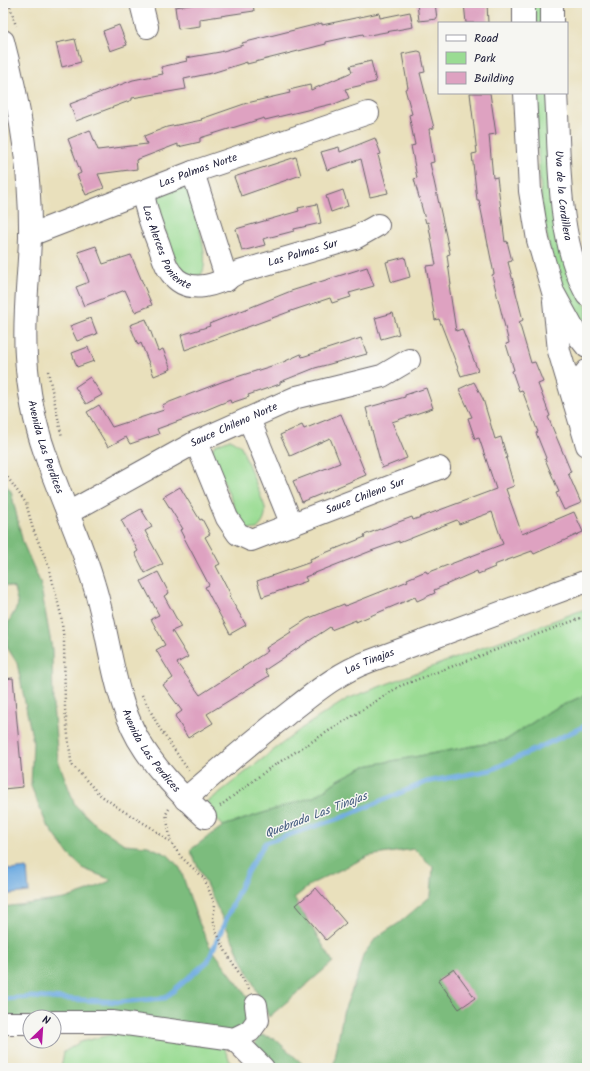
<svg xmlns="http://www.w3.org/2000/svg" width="590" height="1071" viewBox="0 0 590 1071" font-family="Kalam,sans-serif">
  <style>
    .green { fill: #9adc93; stroke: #5e7f67 }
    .forest { fill: #7bbc7d; stroke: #4e6f5c }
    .water { fill: #70ace1; stroke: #49678e }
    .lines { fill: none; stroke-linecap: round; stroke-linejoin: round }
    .stream { stroke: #70ace1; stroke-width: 5 }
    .building { fill: #dea2c1 }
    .minor-casing { stroke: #686468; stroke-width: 24 }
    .path { stroke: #686468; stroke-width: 2.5; stroke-dasharray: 1 3; stroke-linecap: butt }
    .minor { stroke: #fff; stroke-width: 22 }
    .labels { text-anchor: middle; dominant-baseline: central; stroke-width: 3; stroke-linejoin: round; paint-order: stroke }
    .street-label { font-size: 11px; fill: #22223b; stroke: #f6f6f2 }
    .water-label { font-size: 12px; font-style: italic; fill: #41597d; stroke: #f6f6f2 }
  </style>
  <rect width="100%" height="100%" fill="#f6f6f2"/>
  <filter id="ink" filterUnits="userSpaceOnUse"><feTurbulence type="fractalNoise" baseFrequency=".025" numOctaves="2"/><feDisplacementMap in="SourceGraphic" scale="8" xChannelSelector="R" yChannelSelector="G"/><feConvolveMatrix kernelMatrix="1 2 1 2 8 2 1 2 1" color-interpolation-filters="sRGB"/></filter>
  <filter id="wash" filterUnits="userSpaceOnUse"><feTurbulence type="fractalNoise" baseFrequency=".012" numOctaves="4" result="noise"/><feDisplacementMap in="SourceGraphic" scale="16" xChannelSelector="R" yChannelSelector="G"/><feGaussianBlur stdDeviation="0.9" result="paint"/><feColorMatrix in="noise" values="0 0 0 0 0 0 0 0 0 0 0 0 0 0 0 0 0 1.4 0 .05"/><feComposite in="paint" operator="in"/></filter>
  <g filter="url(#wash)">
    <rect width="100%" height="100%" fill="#e9e0bc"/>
    <path class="green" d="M530 3H543L544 23H531Z
      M534 93H548L579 293 587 308V334L554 271 542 210Z
      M175 186 185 188 189 191C194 210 212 260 201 275L188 276 178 268 155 201V194Z
      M230 439 241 446 265 507C266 517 264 522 257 529L247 530 238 516 211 451 215 445Z
      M582 610H587V694L550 711 506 740 365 766 338 780 316 796 223 826 205 804 302 728 347 699Z
      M118 1033 224 1048 233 1068H61L64 1052 80 1042Z"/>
    <path class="forest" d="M3 482 11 491 23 543 40 582 52 649 53 706 58 760 75 805 95 824 124 844 148 846 168 855 180 868 197 918 209 945 247 996 249 1019 233 1034 51 1017 3 1018V907L65 899 88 891 112 880 84 869 69 855 46 823 31 786 33 742 17 663 7 647 8 623 18 605 14 588 3 585Z
      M587 694V1068H339L334 1064 343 1013 357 977 363 955 376 938 399 923 431 896 433 867 414 849 369 856 313 883 294 898 333 962 269 1017 190 850 223 826 316 796 338 780 365 766 506 740 550 711Z
      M260 1035 274 1038 307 1068H252L245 1059Z"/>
    <path class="water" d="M3 863 10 870 27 868 29 892 3 895Z"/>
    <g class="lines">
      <path class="stream" d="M3 999 31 997 120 1002 165 998 208 961 246 874 265 843 343 817 426 782 491 770 587 725"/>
    </g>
    <g id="blocks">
      <path class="building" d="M204 3H253L254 11 200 19V26L178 29 175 7Z
        M417 3H435L437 19 419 21Z
        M464 3H487L488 23H466Z
        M410 12 413 27 364 36 363 34 326 42V44L247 64V62L212 73 184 79 186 89 132 98V100L76 121 70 104 133 80 163 74 161 67 187 61 186 58 220 52 243 45 242 43 322 23V25L379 13 380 18Z
        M119 25 127 45 110 51 103 31Z
        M75 39 81 62 62 67 56 43Z
        M418 51 421 52 425 72 420 73 434 128 429 129 434 162 430 163 450 254 447 255 451 285H449L456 331 462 329 478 371 461 376 439 319 435 320 426 266 436 265 428 222 426 223 414 179 417 178 411 146 415 145 409 115 412 114 405 89 408 88 402 54Z
        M371 61 376 82 345 89 349 98 332 105V104L265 120 264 118 200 138V142L178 147V144L136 160 137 169 98 174 104 188 86 195 77 175 81 173 68 139 90 130 98 150 147 144 144 136 167 127 202 120 201 119 247 103 290 93 289 90 310 85 311 90 352 72 350 66Z
        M470 93H490L496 134 489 135 493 178 497 177 505 242 507 241 512 261 508 262 523 320 519 322 531 363 535 362 543 382 538 384 550 416 548 417 571 472 568 473 581 503 564 510 556 493 559 492 545 459 546 458 536 433 538 432 522 390 519 391 512 371 514 370 506 344 509 343 492 275 494 274 479 200H477L472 154 477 153Z
        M375 138 381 154 378 155 388 193 370 197 361 159 327 170 321 152 339 147 340 152Z
        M296 157 301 175 241 196 234 177Z
        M343 190 348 206 331 212 326 196Z
        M317 204 321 223 294 229V231L263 239 265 245 242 251 236 229 299 211 298 208Z
        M96 246 103 264 131 255 152 305 135 312 125 290 84 306 76 287 89 282 78 252Z
        M405 257 410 277 393 282 391 281 386 262Z
        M367 267 374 286 349 293 351 297 332 303 330 298 294 310 185 350 181 335 210 326 209 324 291 291Z
        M393 313 399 334 381 339 375 318Z
        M91 318 97 334 77 341 70 326Z
        M146 319 158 351 163 349 171 369 154 376 141 343 138 345 130 325Z
        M361 338 367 354 315 368 280 382V384L248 395 249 397 231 403 230 400 187 418 157 429 159 434 130 444 126 437 108 447 87 412 99 405 112 427 164 410 162 405 224 381 281 363 301 354 302 357Z
        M88 347 94 361 77 367 72 353Z
        M90 377 102 395 86 404 75 387Z
        M474 382 483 399 495 439 501 437 507 458H506L514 486 506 489 522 534 574 512 583 532 534 554 532 551 494 565 495 567 478 574 477 571 434 590 435 593 417 601 415 597 356 622V620L331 630 330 627 265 670 269 676 207 714 213 723 188 738 175 716 182 711 163 685 173 678 156 650 165 645 151 619 159 615 141 581 158 572 169 593 164 596 181 627 172 631 188 657 177 663 200 695 268 651 266 648 291 632 290 630 307 619 344 604 345 606 408 581 407 579 426 571 427 573 503 544 492 512 459 524 457 520 399 543V541L371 551 305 577 307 581 262 597 257 581 311 562 310 559 365 537 364 535 412 517 413 520 496 489 479 438 475 439 468 418 472 417 459 389Z
        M426 388 433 408 392 422 407 458 382 468 366 408 405 397V395Z
        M341 414 366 475 302 502 293 481 340 463 330 438 290 456 280 435 302 425 304 429Z
        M180 487 200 520 202 519 210 534 205 537 220 564 216 566 231 595 229 596 246 625 230 634 205 587 209 585 180 530 183 529 163 497Z
        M141 509 152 527 145 531 163 564 145 573 135 553 138 551 121 520Z
        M13 678 23 787 3 789V679Z
        M316 888 346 923 326 940 296 905Z
        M454 969 475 998 459 1009 438 980Z"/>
    </g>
  </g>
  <g filter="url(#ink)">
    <use href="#blocks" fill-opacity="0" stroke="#686468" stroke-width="1"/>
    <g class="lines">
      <defs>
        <g id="minor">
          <path d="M141 3 147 27"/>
          <path d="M552 3V23"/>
          <path d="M524 23V3"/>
          <path id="s1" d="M3 41C20 105 31 171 30 237 29 277 23 317 26 356 28 389 34 422 45 453 60 498 81 540 94 585 110 636 112 692 138 739 156 770 180 794 205 817"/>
          <path d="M525 93 530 191 538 240 553 292 575 332 587 347"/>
          <path id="s2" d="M556 93C560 157 556 238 587 295"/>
          <path d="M193 172 227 280"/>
          <path id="s3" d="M143 193C146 211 152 228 159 245 162 254 165 266 171 273 188 297 219 284 239 272L355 238 378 225"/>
          <path id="s4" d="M30 235 193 172 368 113"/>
          <path d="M554 301 559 351 587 445"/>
          <path d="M575 404 576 385 587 371"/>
          <path d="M249 419 292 525"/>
          <path id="s5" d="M196 442 227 518 238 534 251 540 439 468"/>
          <path id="s6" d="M68 513 196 442 297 397 382 376 409 360"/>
          <path id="s7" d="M185 799C219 770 251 742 286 715 313 694 337 673 370 661L587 581"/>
          <path d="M54 1022H112L234 1039 250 1031 258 1020 256 1005"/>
          <path d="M3 1023H30"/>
          <path d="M234 1039 263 1068"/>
        </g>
      </defs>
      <use href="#minor" class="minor-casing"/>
      <path class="path" d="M9 3 16 26
        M48 371 62 437
        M3 471 26 503 33 529 49 567 61 615 64 641 65 709 71 761 73 766 99 794 120 809 152 828 171 843 181 857 204 878 215 905 213 918 216 931 226 952 249 989
        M142 695 160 729 189 771
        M220 806 270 768 400 686 581 618 587 617
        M169 809 166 814 171 843"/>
      <use href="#minor" class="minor"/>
    </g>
  </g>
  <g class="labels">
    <g class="street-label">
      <text stroke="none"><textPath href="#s4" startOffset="180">Las Palmas Norte</textPath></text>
      <text stroke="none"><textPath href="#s2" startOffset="103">Uva de la Cordillera</textPath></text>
      <text stroke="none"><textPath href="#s3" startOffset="61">Los Alerces Poniente</textPath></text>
      <text stroke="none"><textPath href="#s3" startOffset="227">Las Palmas Sur</textPath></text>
      <text stroke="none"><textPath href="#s6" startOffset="188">Sauce Chileno Norte</textPath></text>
      <text stroke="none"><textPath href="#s1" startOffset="411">Avenida Las Perdices</textPath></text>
      <text stroke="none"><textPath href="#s5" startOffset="238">Sauce Chileno Sur</textPath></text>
      <text stroke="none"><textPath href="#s7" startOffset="231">Las Tinajas</textPath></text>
      <text stroke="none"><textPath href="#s1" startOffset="735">Avenida Las Perdices</textPath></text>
    </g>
    <g class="water-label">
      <text transform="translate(316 815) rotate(-21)">Quebrada Las Tinajas</text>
    </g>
  </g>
  <rect width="590" height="1071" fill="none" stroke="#f6f6f2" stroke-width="16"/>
  <rect x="438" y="22" width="130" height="72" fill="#f6f6f2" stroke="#a1a1a9"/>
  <rect x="446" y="35" width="20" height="6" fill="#ffffff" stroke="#a1a1a9"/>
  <text x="474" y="42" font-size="12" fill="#22223b">Road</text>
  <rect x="446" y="52" width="20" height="12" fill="#9adc93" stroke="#a1a1a9"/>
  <text x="474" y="62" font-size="12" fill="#22223b">Park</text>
  <rect x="446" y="72" width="20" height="12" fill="#dea2c1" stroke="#a1a1a9"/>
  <text x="474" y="82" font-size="12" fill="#22223b">Building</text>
  <g transform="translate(42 1029) rotate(25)"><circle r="19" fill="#f6f6f2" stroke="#a1a1a9"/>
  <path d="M0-3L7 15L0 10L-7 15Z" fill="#b5179e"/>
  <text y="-6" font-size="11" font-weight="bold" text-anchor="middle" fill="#22223b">N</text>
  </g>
</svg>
